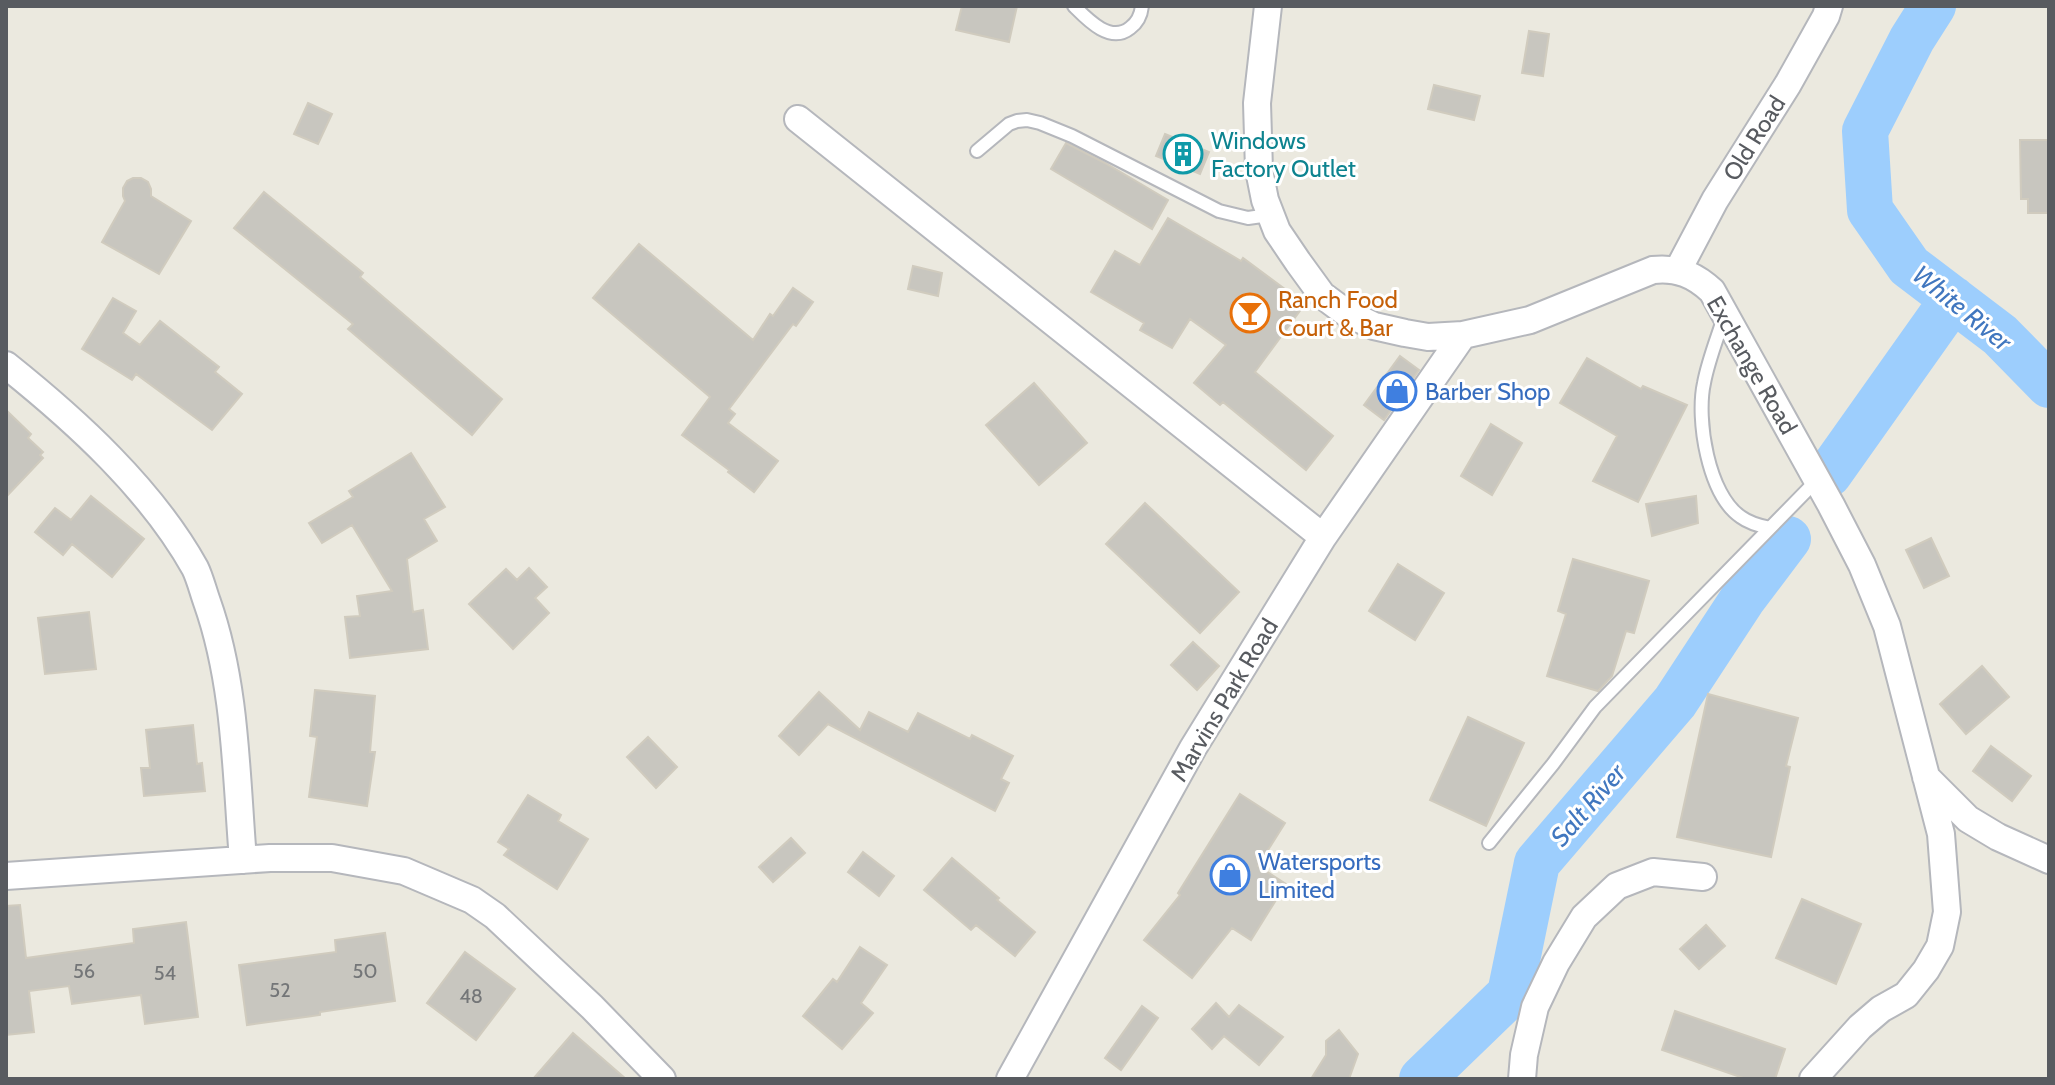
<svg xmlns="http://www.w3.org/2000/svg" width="2055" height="1085" viewBox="0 0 2055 1085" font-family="Cabin,sans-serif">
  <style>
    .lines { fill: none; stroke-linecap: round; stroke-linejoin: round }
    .river { stroke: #9dcefd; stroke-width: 46 }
    .building { fill: #c8c6bf; stroke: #d0cbbe; stroke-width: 2 }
    .service-casing { stroke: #b5b7bc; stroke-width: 16 }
    .minor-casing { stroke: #b5b7bc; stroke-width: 30 }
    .service { stroke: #fff; stroke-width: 12 }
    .minor { stroke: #fff; stroke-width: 26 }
    .labels { text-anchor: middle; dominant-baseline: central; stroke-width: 6; stroke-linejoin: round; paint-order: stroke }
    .number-label { font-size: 20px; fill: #747678 }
    .street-label { font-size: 24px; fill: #585b60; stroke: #fff }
    .culture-label { font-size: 24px; fill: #0d838f; stroke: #fff; text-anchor: start }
    .food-label { font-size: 24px; fill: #c56008; stroke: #fff; text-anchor: start }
    .shop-label { font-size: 24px; fill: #366cbe; stroke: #fff; text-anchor: start }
    .water-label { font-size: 26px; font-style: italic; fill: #4177bf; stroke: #fff }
  </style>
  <rect width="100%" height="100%" fill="#ebe9df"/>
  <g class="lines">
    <path class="river" d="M1933 6 1912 39 1865 131 1870 210 1909 266 2000 335 2049 385
      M1829 474 1953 299
      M1422 1079 1510 994 1537 863 1675 702 1742 600 1788 539"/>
  </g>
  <path class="building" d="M962 6H1017L1009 42 956 30Z
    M1529 31 1549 34 1543 76 1522 73Z
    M1434 85 1480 96 1474 120 1428 109Z
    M308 103 332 114 318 144 294 134Z
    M1165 134 1209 152 1200 174 1156 156Z
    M2020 140H2049V213H2028V199H2021Z
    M1066 143 1105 163 1168 200 1152 229 1051 169Z
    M133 178H141L148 182 151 189V196L191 221 159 274 102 242 125 201 123 196V188L127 181Z
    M264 192 363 273 360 277 502 399 472 435 348 329 353 324 234 228Z
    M1168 218 1241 261 1243 258 1305 304 1255 372 1333 436 1306 470 1223 402 1220 405 1194 383 1226 345 1190 319 1172 348 1140 330 1144 323 1091 292 1115 251 1140 265Z
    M639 244 753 340 770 314 773 316 793 288 813 302 796 326 793 324 729 409 735 414 728 423 778 461 754 492 728 472 729 470 682 435 710 397 593 298Z
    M913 266 942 273 938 296 908 289Z
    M113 298 136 311 123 333 140 345 160 321 219 367 215 372 242 394 212 430 136 374 132 380 82 349Z
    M1400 356 1419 370 1384 420 1364 405Z
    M1587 358 1641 389 1643 386 1687 405 1638 502 1593 481 1617 436 1560 403Z
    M1034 383 1087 443 1039 485 986 425Z
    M6 410 31 434 28 438 43 452 40 455 43 458 6 497Z
    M1491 424 1522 443 1492 495 1461 476Z
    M411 453 445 507 424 519 437 541 407 559 413 612 423 610 428 649 350 658 345 617 360 616 357 596 392 591 352 525 322 543 309 523 353 497 349 491Z
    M91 496 144 539 112 577 72 544 63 555 35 532 55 508 71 520Z
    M1696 496 1698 523 1652 536 1646 504Z
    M1145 503 1239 592 1200 633 1106 544Z
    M1931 538 1949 576 1924 588 1906 550Z
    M1573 559 1649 581 1634 633 1626 631 1612 676 1598 691 1547 676 1566 614 1558 611Z
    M1398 564 1444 593 1415 640 1369 611Z
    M529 568 547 587 535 598 549 613 513 649 469 604 506 569 517 580Z
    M89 612 96 669 45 674 38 618Z
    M1193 642 1219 666 1197 690 1171 665Z
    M1982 666 2009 697 1966 734 1940 704Z
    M315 690 375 696 370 752H375L367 806 309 797 317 737 310 736Z
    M819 692 860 730 869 712 908 732 918 713 970 739 972 735 1013 756 1001 779 1009 783 995 811 828 724 799 755 779 736Z
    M1708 694 1798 718 1786 766 1790 767 1771 857 1677 837Z
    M1468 717 1524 743 1486 826 1430 800Z
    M193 725 197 764 202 763 205 791 144 796 141 768H150L146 730Z
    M648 737 677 767 656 788 627 757Z
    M1991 746 2031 776 2012 801 1973 771Z
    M1240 794 1285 823 1258 866 1286 884 1251 940 1232 928 1192 978 1144 940 1180 895 1178 893Z
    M528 795 561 815 558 821 588 839 557 889 504 855 509 849 498 842Z
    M791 838 805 853 773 882 759 867Z
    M863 852 894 876 879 896 848 872Z
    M952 858 999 898 997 900 1035 932 1015 956 976 925 971 930 924 890Z
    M1802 899 1861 924 1836 984 1776 958Z
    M20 905 26 958 134 943 133 929 186 922 198 1017 145 1024 141 995 72 1004 69 986 29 991 34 1032 6 1035V906Z
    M1706 925 1725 946 1699 969 1680 949Z
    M385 933 395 1001 320 1012V1015L247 1025 239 965 336 952 335 940Z
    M860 947 887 965 861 1003 873 1013 842 1049 803 1016 833 979 837 982Z
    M465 952 515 989 476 1040 427 1003Z
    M1216 1003 1229 1017 1239 1005 1283 1037 1259 1065 1224 1036 1212 1049 1192 1029Z
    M1142 1006 1158 1018 1121 1070 1105 1058Z
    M1675 1011 1785 1049 1775 1079H1746L1662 1050Z
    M1339 1030 1358 1054 1349 1079H1311L1326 1055V1041Z
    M573 1033 626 1079H533Z"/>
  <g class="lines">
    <defs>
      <path id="service" d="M1074 6C1087 19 1110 44 1130 28 1137 23 1141 15 1142 6
        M977 151 1009 124 1017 121 1027 120 1040 123 1072 136 1219 211 1248 218 1269 215
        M1724 317C1717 339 1708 361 1704 383 1696 419 1708 495 1741 517 1749 523 1760 526 1770 528
        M1489 843 1553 764 1595 707 1817 480"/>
      <path id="minor" d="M1268 6 1257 103 1259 170 1265 200 1277 231 1298 262 1322 295 1345 312 1374 326 1405 333 1428 337 1463 335 1530 320 1653 270C1677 267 1695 275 1712 291L1831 505 1862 565 1887 626 1941 834 1947 912 1940 946 1926 970 1906 995 1881 1009 1860 1027 1813 1079
        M798 119 1323 537
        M1678 270 1715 200 1788 84 1826 16 1829 6
        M6 365C76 421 151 489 195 568 200 578 203 591 207 602 236 684 236 774 243 860
        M1926 777 1968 819 1998 837 2049 860
        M6 876 270 858H332L404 871 472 900 495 916 592 1007 662 1079
        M1010 1079 1193 748 1323 537 1463 335
        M1522 1079 1524 1055 1535 1007 1556 963 1584 917 1617 886 1653 872 1703 877"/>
    </defs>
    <use href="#service" class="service-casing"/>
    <use href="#minor" class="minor-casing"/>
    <use href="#service" class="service"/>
    <use href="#minor" class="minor"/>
  </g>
  <defs>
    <symbol id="building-ring" viewBox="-11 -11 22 22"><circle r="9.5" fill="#fff" stroke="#0f9aa8" stroke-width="1.5"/><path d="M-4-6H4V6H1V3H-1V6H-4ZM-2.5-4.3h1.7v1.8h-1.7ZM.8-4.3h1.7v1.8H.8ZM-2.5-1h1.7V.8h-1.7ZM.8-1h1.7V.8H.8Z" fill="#0f9aa8"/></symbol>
    <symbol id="bar-ring" viewBox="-11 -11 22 22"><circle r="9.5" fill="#fff" stroke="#e8710a" stroke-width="1.5"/><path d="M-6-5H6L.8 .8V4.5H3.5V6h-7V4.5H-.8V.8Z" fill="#e8710a"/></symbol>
    <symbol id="shop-ring" viewBox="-11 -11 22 22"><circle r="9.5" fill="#fff" stroke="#3f7fe0" stroke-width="1.5"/><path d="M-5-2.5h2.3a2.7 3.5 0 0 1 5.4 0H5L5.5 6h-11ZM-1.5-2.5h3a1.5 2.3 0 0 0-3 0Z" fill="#3f7fe0"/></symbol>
  </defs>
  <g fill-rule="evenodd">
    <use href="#building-ring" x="1161" y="132" width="44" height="44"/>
    <use href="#bar-ring" x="1228" y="291" width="44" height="44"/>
    <use href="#shop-ring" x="1375" y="369" width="44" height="44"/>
    <use href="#shop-ring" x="1208" y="853" width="44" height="44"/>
  </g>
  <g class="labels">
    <g class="number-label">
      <text x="84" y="971">56</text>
      <text x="365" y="971">50</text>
      <text x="165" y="973">54</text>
      <text x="280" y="990">52</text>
      <text x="471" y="996">48</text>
    </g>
    <g class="street-label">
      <text transform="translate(1754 138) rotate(-58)">Old Road</text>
      <text transform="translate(1752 365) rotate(60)">Exchange Road</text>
      <text transform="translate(1224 700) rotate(-59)">Marvins Park Road</text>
    </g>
    <g class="culture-label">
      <text x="1211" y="140">Windows<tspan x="1211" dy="28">Factory Outlet</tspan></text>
    </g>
    <g class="food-label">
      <text x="1278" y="299">Ranch Food<tspan x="1278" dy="28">Court &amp; Bar</tspan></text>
    </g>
    <g class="shop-label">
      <text x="1425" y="391">Barber Shop</text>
      <text x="1258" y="861">Watersports<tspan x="1258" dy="28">Limited</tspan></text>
    </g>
    <g class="water-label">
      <text transform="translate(1962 308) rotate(39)">White River</text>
      <text transform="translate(1588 805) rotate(-49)">Salt River</text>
    </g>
  </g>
  <rect width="2055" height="1085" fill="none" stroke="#585b60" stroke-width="16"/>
</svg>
